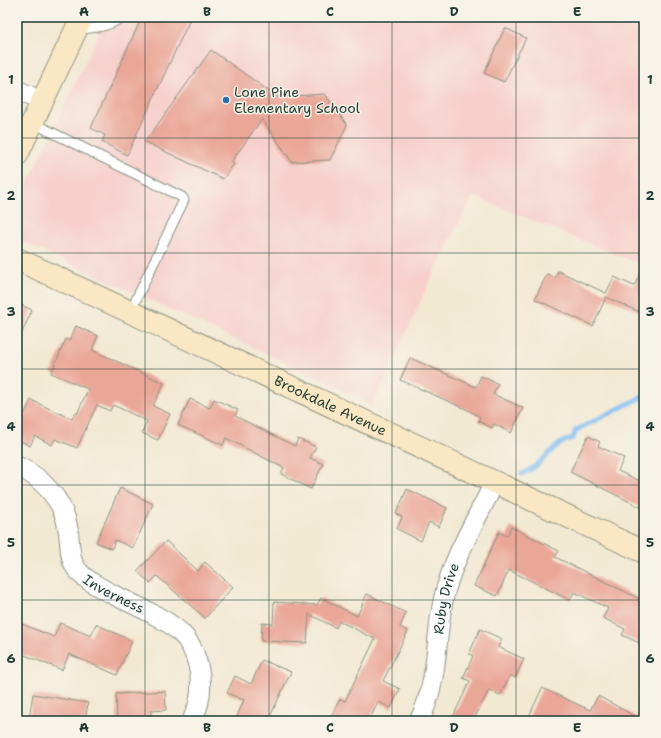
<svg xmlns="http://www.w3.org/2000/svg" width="661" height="738" viewBox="0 0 661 738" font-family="'Shantell Sans',sans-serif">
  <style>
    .built { fill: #f7d0cc }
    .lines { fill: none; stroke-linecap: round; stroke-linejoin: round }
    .stream { stroke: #7fbdf3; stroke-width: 5 }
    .building { fill: #eaa697 }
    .lane-casing { stroke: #889384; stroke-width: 11 }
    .street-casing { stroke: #889384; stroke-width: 21 }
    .secondary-casing { stroke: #889384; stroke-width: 24 }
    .lane { stroke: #fff; stroke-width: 9 }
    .street { stroke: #fff; stroke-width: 19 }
    .secondary { stroke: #fae7c3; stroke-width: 22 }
    .grid { fill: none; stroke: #1f3d34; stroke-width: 1; stroke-opacity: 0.55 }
    .poi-dot { fill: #1f6fb2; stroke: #f7f3e8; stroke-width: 1.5 }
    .labels { text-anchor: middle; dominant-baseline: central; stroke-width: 3; stroke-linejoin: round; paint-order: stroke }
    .poi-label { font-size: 14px; fill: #1f3d34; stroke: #f7f3e8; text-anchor: start }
    .street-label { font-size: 14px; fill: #1f3d34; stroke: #f7f3e8 }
    .neatline { fill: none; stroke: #1f3d34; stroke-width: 1.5 }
    .grid-label { font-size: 13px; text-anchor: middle; font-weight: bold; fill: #1f3d34 }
  </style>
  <rect width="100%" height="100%" fill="#f7f3e8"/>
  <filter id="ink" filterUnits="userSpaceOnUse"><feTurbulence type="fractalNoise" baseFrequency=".025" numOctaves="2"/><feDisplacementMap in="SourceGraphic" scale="8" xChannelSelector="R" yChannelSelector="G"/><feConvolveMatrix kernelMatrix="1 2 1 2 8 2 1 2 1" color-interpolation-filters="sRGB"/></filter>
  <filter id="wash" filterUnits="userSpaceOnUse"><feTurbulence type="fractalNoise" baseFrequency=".012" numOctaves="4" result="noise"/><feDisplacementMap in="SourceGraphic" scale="16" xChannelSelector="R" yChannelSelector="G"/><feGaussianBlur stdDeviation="0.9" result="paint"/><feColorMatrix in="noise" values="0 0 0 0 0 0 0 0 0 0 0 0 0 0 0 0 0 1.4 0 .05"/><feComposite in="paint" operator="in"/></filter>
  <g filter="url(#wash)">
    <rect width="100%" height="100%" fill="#f2e9d3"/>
    <path class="built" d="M107 17H610L644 33V266L473 196 437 266 372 407 358 396 17 239V206Z"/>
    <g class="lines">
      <path class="stream" d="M522 474C543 466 552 443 573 438L576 430 644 396"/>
    </g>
    <g id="blocks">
      <path class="building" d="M142 17H191L127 155 102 142 105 135 91 128Z
        M505 28 526 38 504 82 484 73Z
        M211 50 277 97 325 94 347 125 330 160 292 162 262 119 231 162 234 164 223 179 145 142Z
        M644 265V314L606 297 593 326 535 299 547 274 555 278 558 271 606 293 614 277 634 286Z
        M17 303 32 310 17 344Z
        M76 326 98 336 92 350 164 383 153 406 170 414 158 440 142 433 147 421 113 405 110 411 97 405 77 448 55 439 52 445 35 436 30 446 17 439V429L31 400 72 419 75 413 77 414 88 389 51 373 66 339 69 341Z
        M410 358 476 387 481 376 498 384 493 394 523 408 511 433 494 424 492 428 478 421 480 417 466 409 400 380Z
        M190 399 210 408 214 399 238 410 235 416 295 446 298 439 316 447 310 458 323 464 311 489 281 474 284 468 226 438 223 445 178 425Z
        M588 436 600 442 598 446 624 458 618 471 644 483V509L570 472Z
        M120 488 153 504 133 548 115 540 112 549 96 542Z
        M407 489 447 508 439 527 429 522 421 541 397 529 402 517 396 514Z
        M511 527 559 551 555 557 644 601V645L622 635 625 629 603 618 608 608 574 592 570 600 509 570 497 596 474 586 499 532 507 536Z
        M166 541 198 571 205 562 233 587 205 618 157 576 150 583 137 571Z
        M367 594 406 613 400 627 408 631 383 681 400 689 391 708 378 702 369 721H329L340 699 345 701 375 639 339 621 336 628 309 614 307 643 261 641 262 623 273 624 274 602 317 605 321 598 357 616Z
        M17 622 54 637 60 623 91 636 96 624 132 641 117 675 69 654 62 670 17 652Z
        M480 629 502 639 498 647 524 659 515 678 510 675 500 695 489 690 473 721H451L470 681 463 678 473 656 469 654Z
        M262 660 291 672 268 721H235L244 700 227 693 235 676 251 684Z
        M542 688 590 710 598 696 644 721H527Z
        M165 691 166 710 151 711V721H117L116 694Z
        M33 694 88 703 85 721H50L29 718Z"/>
    </g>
  </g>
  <g filter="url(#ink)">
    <use href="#blocks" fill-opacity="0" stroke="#889384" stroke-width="1"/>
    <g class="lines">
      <defs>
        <path id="lane" d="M78 29C94 28 109 27 122 17
          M33 123 182 197 184 200 130 312"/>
        <g id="street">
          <path d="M17 90 43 102"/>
          <path id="s1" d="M17 466C42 477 64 501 68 529 70 540 69 555 74 565 82 579 99 587 112 594 132 604 166 618 181 633 197 648 204 680 199 701 198 708 194 715 192 721"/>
          <path id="s2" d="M419 721C442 676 433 628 448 582 459 547 479 515 494 483"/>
        </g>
        <g id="secondary">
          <path d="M17 155 82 17"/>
          <path id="s3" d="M17 259 644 552"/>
        </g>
      </defs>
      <use href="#lane" class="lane-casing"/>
      <use href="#street" class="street-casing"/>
      <use href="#secondary" class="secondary-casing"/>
      <use href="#lane" class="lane"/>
      <use href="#street" class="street"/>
      <use href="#secondary" class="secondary"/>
    </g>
  </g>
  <path class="grid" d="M145 17V721M269 17V721M392 17V721M516 17V721M17 138H644M17 253H644M17 369H644M17 485H644M17 600H644"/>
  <circle class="poi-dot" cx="226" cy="100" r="4"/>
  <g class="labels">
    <g class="poi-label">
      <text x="234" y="92">Lone Pine<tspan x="234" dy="16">Elementary School</tspan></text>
    </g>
    <g class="street-label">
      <text stroke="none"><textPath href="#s3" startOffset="346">Brookdale Avenue</textPath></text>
      <text stroke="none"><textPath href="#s1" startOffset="171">Inverness</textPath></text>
      <text stroke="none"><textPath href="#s2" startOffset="126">Ruby Drive</textPath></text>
    </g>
  </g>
  <rect width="661" height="738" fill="none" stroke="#f7f3e8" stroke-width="44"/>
  <rect x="22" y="22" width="617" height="694" class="neatline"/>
  <g class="grid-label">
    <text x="84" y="16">A</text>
    <text x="207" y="16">B</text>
    <text x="330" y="16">C</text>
    <text x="454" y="16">D</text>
    <text x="577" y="16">E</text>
    <text x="11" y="84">1</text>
    <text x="650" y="84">1</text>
    <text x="11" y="200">2</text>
    <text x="650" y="200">2</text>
    <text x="11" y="316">3</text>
    <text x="650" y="316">3</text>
    <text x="11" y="431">4</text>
    <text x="650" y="431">4</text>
    <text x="11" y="547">5</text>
    <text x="650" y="547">5</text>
    <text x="11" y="663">6</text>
    <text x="650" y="663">6</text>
    <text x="84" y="732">A</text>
    <text x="207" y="732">B</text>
    <text x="330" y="732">C</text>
    <text x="454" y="732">D</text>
    <text x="577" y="732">E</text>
  </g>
</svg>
